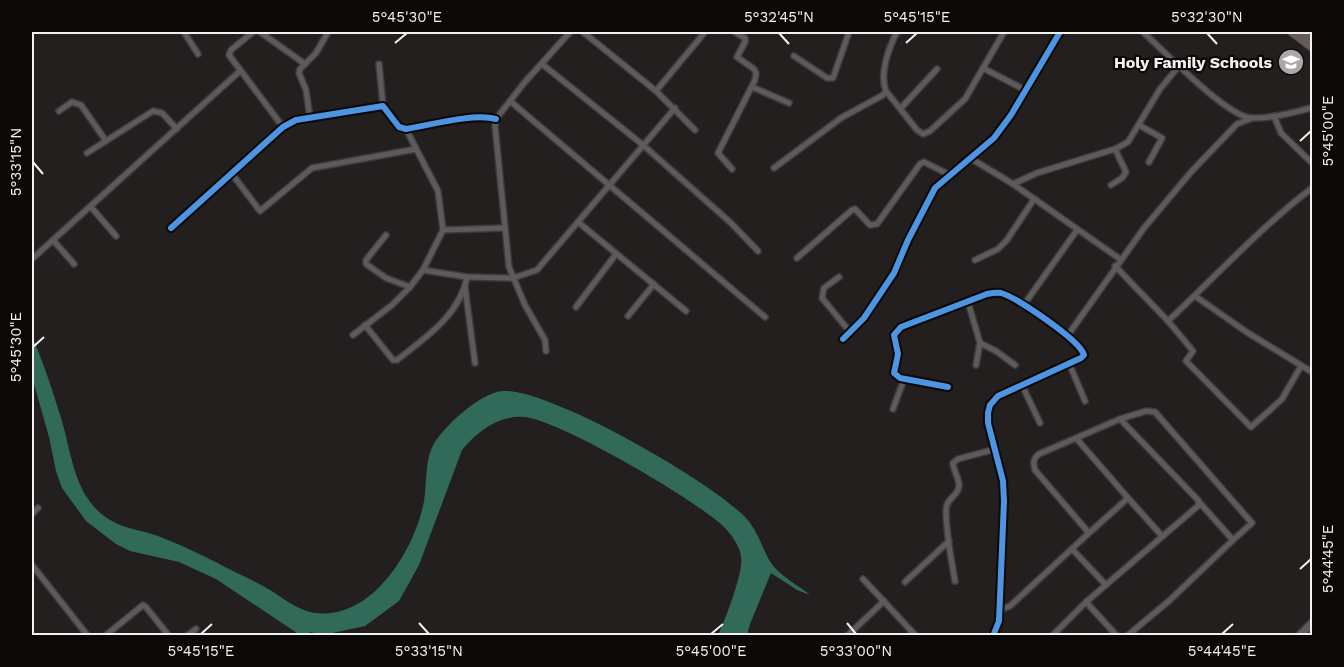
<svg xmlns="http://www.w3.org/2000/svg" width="1344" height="667" viewBox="0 0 1344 667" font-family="'Work Sans',sans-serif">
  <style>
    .water { fill: #316a59 }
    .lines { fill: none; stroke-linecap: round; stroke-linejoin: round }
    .minor-casing { stroke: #3d3b3b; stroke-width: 8 }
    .tertiary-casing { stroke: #3d3b3b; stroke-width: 10 }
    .secondary-casing { stroke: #3d3b3b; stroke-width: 10 }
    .minor { stroke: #5c5a5a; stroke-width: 5 }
    .tertiary { stroke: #5c5a5a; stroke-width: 7 }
    .secondary { stroke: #635c5a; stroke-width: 8 }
    .cycleway-casing { stroke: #0b0908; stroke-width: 10 }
    .cycleway { stroke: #4d94e3; stroke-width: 6 }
    .ticks { fill: none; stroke: #f4f0ef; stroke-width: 2 }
    .labels { text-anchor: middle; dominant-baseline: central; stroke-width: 4.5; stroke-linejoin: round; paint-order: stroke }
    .poi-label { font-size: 16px; font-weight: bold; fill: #f4f0ef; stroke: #0b0908; text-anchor: end }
    .neatline { fill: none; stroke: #f4f0ef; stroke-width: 2 }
    .ticks-label { font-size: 15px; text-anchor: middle; fill: #f4f0ef }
  </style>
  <rect width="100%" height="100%" fill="#221f1e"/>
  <!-- water -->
  <path class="water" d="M32 336C44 364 53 392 62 421 72 456 75 499 110 520 125 529 142 530 158 536 184 546 210 559 235 572 247 578 259 583 270 590 283 598 295 608 310 612 370 625 415 550 424 501 427 484 425 465 431 450 438 430 481 392 503 391 551 389 712 482 746 518 758 531 762 548 771 563 780 576 798 585 810 595L797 590 771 573 750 624 747 635H718C725 621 744 571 741 557 740 547 733 537 726 529 702 503 558 419 524 417 498 415 477 432 462 450L419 565 399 601 365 626 323 635 310 632 308 635H300L216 579 179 562 130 551 116 544 86 521 62 488 56 471 49 437 32 377Z"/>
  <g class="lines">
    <!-- minor casing -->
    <g class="minor-casing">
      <g id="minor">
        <polyline points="184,32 198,54"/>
        <polyline points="253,32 231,50 229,55 283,127"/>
        <polyline points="260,32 305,64"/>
        <polyline points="583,32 656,91 695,130"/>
        <path d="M1143 32C1163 50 1228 118 1252 118 1272 119 1293 112 1312 108"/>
        <polyline points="794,56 827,78 833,78 849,32"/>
        <polyline points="379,64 383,106"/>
        <polyline points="542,64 643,145 731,223 758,251"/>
        <polyline points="983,68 1025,90"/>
        <polyline points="752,87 789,103"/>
        <polyline points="656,91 705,32"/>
        <polyline points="886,91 917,130 923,134 930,131 965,99 1004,32"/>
        <polyline points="510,101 765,317"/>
        <polyline points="901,108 937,69"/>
        <polyline points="59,111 72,102 81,105 106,141"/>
        <polyline points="1274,116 1281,133 1312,163"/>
        <polyline points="310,118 306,90 299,73 300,69 316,53 328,32"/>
        <polyline points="1139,125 1162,138 1149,162"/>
        <polyline points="87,153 153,111 162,113 177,129"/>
        <polyline points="970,158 1013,184 1120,259"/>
        <path d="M774 168 841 118 883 95 886 91C879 74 889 47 897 32"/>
        <polyline points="732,169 718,153 755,80 756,73 754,69 737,57 745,42 745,38 735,32"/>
        <polyline points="232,174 260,211 312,168 416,149"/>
        <polyline points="1013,184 1037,173 1115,149 1128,142 1160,89 1179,66"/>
        <polyline points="1111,185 1122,178 1126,172 1115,149"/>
        <polyline points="91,207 116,236"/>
        <polyline points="578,222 686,311"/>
        <path d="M171 228 283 127 296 120 383 106 399 127 406 129C430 125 473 113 496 119"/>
        <polyline points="443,230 504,228"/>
        <polyline points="386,235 366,260 366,264 386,278 410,287"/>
        <polyline points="53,240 74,264"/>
        <polyline points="797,258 852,210 855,209 870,225 877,224 920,164 924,162 950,175"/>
        <polyline points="32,259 240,71"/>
        <polyline points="975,260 998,249 1007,240 1034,199"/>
        <polyline points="1115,266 1168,321 1193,351 1186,361 1251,427 1282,399 1301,366"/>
        <polyline points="467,277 513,278 537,270 675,108"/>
        <polyline points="839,277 824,288 822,298 850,332"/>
        <polyline points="465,287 475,363"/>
        <polyline points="1195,296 1248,333 1312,372"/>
        <polyline points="968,302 980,343 996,351 1015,365"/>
        <polyline points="1023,306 1077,230"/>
        <polyline points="576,307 616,254"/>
        <polyline points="628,316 654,284"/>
        <path d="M1168 321C1216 276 1260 228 1312 188"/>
        <path d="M365 325 393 360H397C425 338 460 315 467 277L423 270"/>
        <polyline points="353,335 392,305 410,287 423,270 443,230 438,191 406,129"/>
        <polyline points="1068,335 1144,228 1191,172 1237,124 1250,119"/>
        <polyline points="843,339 864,318 894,273 908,240 935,188 994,138 1011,115 1060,32"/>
        <polyline points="546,351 545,340 525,305 509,267 495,126 496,119 524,83 570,32"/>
        <polyline points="1069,363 1085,401"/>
        <polyline points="976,365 980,343"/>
        <polyline points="1022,385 1040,423"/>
        <path d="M948 387 900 378 894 373 898 354 894 335 901 327 987 294C992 293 996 292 1001 293 1017 298 1080 340 1084 355L1081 358 998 396 990 405 988 413V423L1003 481 1004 501 999 621 993 636"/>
        <polyline points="893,409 904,379"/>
        <polyline points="1120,419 1146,411 1155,412 1252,523 1233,540 1199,502"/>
        <polyline points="1076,438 1128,498"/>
        <polyline points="32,514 38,508"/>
        <polyline points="1089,533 1128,498 1162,536"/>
        <polyline points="1072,549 1106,585"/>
        <polyline points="32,565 88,636"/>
        <polyline points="863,579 916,636"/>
        <path d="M955 581C951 558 946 534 946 510 946 500 954 498 958 490 962 482 953 471 953 463L958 459 996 449"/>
        <polyline points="905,582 949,541"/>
        <polyline points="1086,602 1117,636"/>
        <path d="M1000 610 1010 606 1089 533 1035 470C1033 462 1033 459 1039 454L1120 419 1198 500 1199 505 1086 602 1052 636"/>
        <polyline points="105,636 143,605 146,607 169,636"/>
        <polyline points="187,636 196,629"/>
        <polyline points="847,636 884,601"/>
        <polyline points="1127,636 1170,600 1233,540"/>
      </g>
    </g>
    <!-- tertiary casing -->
    <g class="tertiary-casing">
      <polyline id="tertiary" points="1299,636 1312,623"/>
    </g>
    <!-- secondary casing -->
    <g class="secondary-casing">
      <g id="secondary">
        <polyline points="1292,32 1312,47"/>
        <polyline points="1305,32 1312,37"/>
      </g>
    </g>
    <!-- minor -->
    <use href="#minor" class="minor"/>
    <!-- tertiary -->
    <use href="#tertiary" class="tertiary"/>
    <!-- secondary -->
    <use href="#secondary" class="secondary"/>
    <!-- cycleway casing -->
    <g class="cycleway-casing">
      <g id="cycleway">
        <path d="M171 228 283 127 296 120 383 106 399 127 406 129C430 125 473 113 496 119"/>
        <polyline points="843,339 864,318 894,273 908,240 935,188 994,138 1011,115 1060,32"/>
        <path d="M948 387 900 378 894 373 898 354 894 335 901 327 987 294C992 293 996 292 1001 293 1017 298 1080 340 1084 355L1081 358 998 396 990 405 988 413V423L1003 481 1004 501 999 621 993 636"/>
      </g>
    </g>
    <!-- cycleway -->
    <use href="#cycleway" class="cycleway"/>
  </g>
  <!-- ticks -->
  <path class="ticks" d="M779 33 789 44M1207 33 1217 44M395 43 407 33M906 43 917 33M1300 141 1311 131M33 162 43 174M33 347 44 337M1300 569 1311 559M419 623 429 634M847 623 856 634M201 634 212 624M711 634 723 624M1222 634 1233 624"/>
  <!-- icons -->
  <defs>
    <g id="school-disc" transform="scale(1.35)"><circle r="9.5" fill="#aaa7a6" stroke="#0b0908"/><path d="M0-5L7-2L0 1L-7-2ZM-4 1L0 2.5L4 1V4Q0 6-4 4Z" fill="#fff"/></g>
  </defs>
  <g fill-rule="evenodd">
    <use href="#school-disc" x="1291" y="62"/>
  </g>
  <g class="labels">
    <!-- poi labels -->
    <g class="poi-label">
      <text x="1272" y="62">Holy Family Schools</text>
    </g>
  </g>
  <!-- border -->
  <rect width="1344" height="667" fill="none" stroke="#0b0908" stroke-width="66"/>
  <rect x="33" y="33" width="1278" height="601" class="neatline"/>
  <g class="ticks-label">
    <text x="407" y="22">5°45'30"E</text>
    <text x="779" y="22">5°32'45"N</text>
    <text x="917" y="22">5°45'15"E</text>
    <text x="1207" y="22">5°32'30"N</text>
    <text transform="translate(1328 131) rotate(-90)" y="5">5°45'00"E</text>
    <text transform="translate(16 162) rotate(-90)" y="5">5°33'15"N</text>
    <text transform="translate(16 347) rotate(-90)" y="5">5°45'30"E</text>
    <text transform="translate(1328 559) rotate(-90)" y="5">5°44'45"E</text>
    <text x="201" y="656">5°45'15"E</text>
    <text x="429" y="656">5°33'15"N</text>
    <text x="711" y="656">5°45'00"E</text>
    <text x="856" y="656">5°33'00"N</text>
    <text x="1222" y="656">5°44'45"E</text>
  </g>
</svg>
